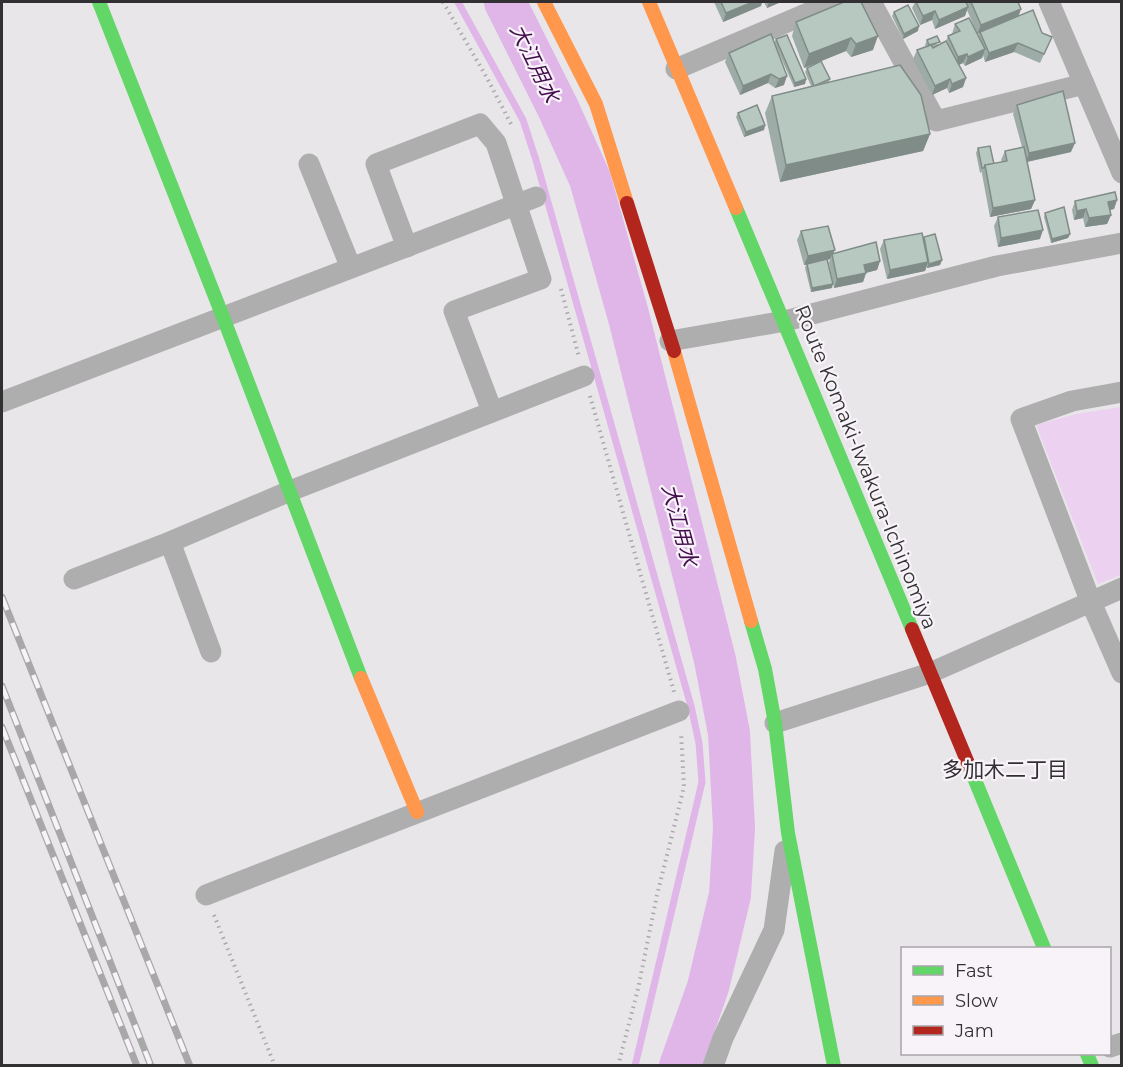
<svg xmlns="http://www.w3.org/2000/svg" width="1123" height="1067" viewBox="0 0 1123 1067" font-family="Montserrat,'Noto Sans JP',sans-serif">
  <style>
    .green { fill: #ecd1f1 }
    .lines { fill: none; stroke-linecap: round; stroke-linejoin: round }
    .stream { stroke: #e0b5e8; stroke-width: 7 }
    .river { stroke: #e0b5e8; stroke-width: 42 }
    .path { stroke: #aaa9aa; stroke-width: 4; stroke-dasharray: 1.5 4.5; stroke-linecap: butt }
    .street { stroke: #aeaeae; stroke-width: 21 }
    .fast { stroke: #63d668; stroke-width: 14 }
    .slow { stroke: #ff974d; stroke-width: 14 }
    .jam { stroke: #b3261e; stroke-width: 14 }
    .rail-casing { stroke: #a9a8a9; stroke-width: 7 }
    .rail { stroke: #f7f3f8; stroke-width: 4.5; stroke-dasharray: 14; stroke-linecap: butt }
    .wall { fill: #9daca6 }
    .shaded-wall { fill: #808c87 }
    .building { fill: #b7c8c1; stroke: #808c87; stroke-width: 1.5 }
    .labels { text-anchor: middle; dominant-baseline: central; stroke-width: 4.5; stroke-linejoin: round; paint-order: stroke }
    .street-label { font-size: 20px; fill: #323032; stroke: #f7f3f8 }
    .water-label { font-size: 21px; font-style: italic; fill: #430c4c; stroke: #f7f3f8 }
    .neighbourhood-label { font-size: 21px; fill: #323032; stroke: #f7f3f8 }
  </style>
  <rect width="100%" height="100%" fill="#e9e6ea"/>
  <!-- green -->
  <polygon class="green" points="1121,407 1121,575 1098,584 1036,425 1076,414"/>
  <g class="lines">
    <!-- stream -->
    <polyline class="stream" points="458,2 523,120 536,160 691,706 699,743 702,782 635,1066"/>
    <!-- river -->
    <polyline class="river" points="505,2 558,108 590,179 629,318 715,660 729,733 734,828 730,895 708,987 680,1066"/>
    <!-- path -->
    <g class="path">
      <polyline points="443,2 487,78 511,124"/>
      <polyline points="561,289 579,357"/>
      <polyline points="590,396 674,692"/>
      <polyline points="214,915 275,1066"/>
      <polyline points="618,1066 638,989 657,895 684,787 681,732"/>
    </g>
    <!-- street -->
    <g class="street">
      <polyline points="871,2 936,121 1084,84"/>
      <polyline points="1049,2 1122,173"/>
      <polyline points="676,69 834,2"/>
      <polyline points="309,164 351,268"/>
      <polyline points="407,247 376,164 480,124 496,143 541,279 454,311 492,411"/>
      <polyline points="670,341 785,321 997,266 1122,243"/>
      <polyline points="1122,392 1072,401 1021,419 1090,600 1122,673"/>
      <polyline points="2,402 536,197"/>
      <polyline points="170,542 211,652"/>
      <polyline points="74,579 170,542 290,491 584,376"/>
      <polyline points="775,723 930,673 1122,588"/>
      <polyline points="206,895 679,711"/>
      <polyline points="1110,1047 1122,1043"/>
      <polyline points="713,1066 723,1038 774,930 785,851"/>
    </g>
    <!-- fast -->
    <g class="fast">
      <polyline points="99,2 223,317 361,678"/>
      <polyline points="736,208 912,629"/>
      <polyline points="751,621 765,669 775,723 788,833 834,1066"/>
      <polyline points="970,768 1044,948"/>
      <polyline points="1087,1054 1092,1066"/>
    </g>
    <!-- slow -->
    <g class="slow">
      <polyline points="544,2 596,104 627,203"/>
      <polyline points="649,2 736,208"/>
      <polyline points="674,351 751,621"/>
      <polyline points="361,678 417,812"/>
    </g>
    <!-- jam -->
    <g class="jam">
      <polyline points="627,203 674,351"/>
      <polyline points="912,629 970,768"/>
    </g>
    <!-- rail casing -->
    <g class="rail-casing">
      <g id="rail">
        <polyline points="2,597 190,1066"/>
        <polyline points="2,686 151,1066"/>
        <polyline points="2,727 137,1066"/>
      </g>
    </g>
    <!-- rail -->
    <use href="#rail" class="rail"/>
  </g>
  <!-- wall -->
  <g class="wall">
    <polygon points="714,2 762,2 761,6 723,22"/>
    <polygon points="764,2 781,2 767,8"/>
    <polygon points="844,2 873,50 851,57 846,51 804,68 792,36 796,22"/>
    <polygon points="915,2 1018,2 1019,16 1042,33 1052,37 1040,63 1014,52 985,62 983,55 982,58 965,66 963,63 959,65 966,78 963,87 949,93 947,88 932,95 913,59 917,50 926,47 925,45 927,40 939,45 946,41 948,36 952,34 955,24 978,36 979,33 977,34 967,10 965,16 935,29 932,20 920,25 912,8"/>
    <polygon points="894,12 918,31 903,39 892,16"/>
    <polygon points="776,39 806,79 805,84 794,87 777,49 784,85 775,88 768,83 740,95 725,62 729,53 774,43"/>
    <polygon points="807,68 830,79 829,82 930,134 923,151 780,182 765,113 772,96 811,86 805,72"/>
    <polygon points="1017,105 1071,152 1027,162 1035,200 1031,209 990,217 982,174 982,172 980,173 976,153 978,148 994,164 1002,162 1001,160 1005,151 1022,147 1013,114"/>
    <polygon points="738,113 765,125 764,130 744,137 736,117"/>
    <polygon points="1117,200 1114,209 1110,210 1111,215 1107,224 1085,227 1083,218 1074,220 1072,210 1075,201"/>
    <polygon points="1045,213 1070,234 1068,238 1051,243 1044,217"/>
    <polygon points="998,217 1040,239 998,247 994,226"/>
    <polygon points="801,231 833,254 880,261 877,270 866,273 863,282 834,288 829,263 830,259 828,260 832,288 811,292 805,268 806,265 804,265 797,240"/>
    <polygon points="923,238 942,260 940,265 927,268 927,266 925,271 887,279 880,249 884,240"/>
  </g>
  <!-- shaded-wall -->
  <g class="shaded-wall">
    <polygon points="753,2 762,2 761,6 723,22 726,13"/>
    <polygon points="769,2 781,2 767,8"/>
    <polygon points="968,7 965,16 935,29 939,20"/>
    <polygon points="1021,9 1018,18 977,34 981,25"/>
    <polygon points="935,11 932,20 920,25 923,16"/>
    <polygon points="919,26 918,31 903,39 904,34"/>
    <polygon points="878,36 873,50 851,57 856,44"/>
    <polygon points="851,38 846,51 804,68 809,54"/>
    <polygon points="1018,43 1014,52 985,62 989,53"/>
    <polygon points="985,49 982,58 965,66 968,57"/>
    <polygon points="967,54 963,63 955,66 958,57"/>
    <polygon points="771,74 768,83 740,95 743,86"/>
    <polygon points="787,76 784,85 775,88 779,79"/>
    <polygon points="966,78 963,87 949,93 952,84"/>
    <polygon points="806,79 805,84 794,87 795,83"/>
    <polygon points="950,79 947,88 932,95 935,86"/>
    <polygon points="765,125 764,130 744,137 746,132"/>
    <polygon points="930,134 923,151 780,182 786,165"/>
    <polygon points="1075,143 1071,152 1026,162 1029,153"/>
    <polygon points="1035,200 1031,209 990,217 993,208"/>
    <polygon points="1117,200 1114,209 1105,211 1108,202"/>
    <polygon points="1086,209 1083,218 1074,220 1077,211"/>
    <polygon points="1111,215 1107,224 1085,227 1089,218"/>
    <polygon points="1043,230 1040,239 998,247 1001,238"/>
    <polygon points="1070,234 1068,238 1051,243 1052,239"/>
    <polygon points="835,250 832,256 832,254 830,259 804,265 808,256"/>
    <polygon points="942,260 940,265 927,268 929,264"/>
    <polygon points="880,261 877,270 861,274 864,265"/>
    <polygon points="928,262 925,271 887,279 890,270"/>
    <polygon points="866,273 863,282 834,288 837,279"/>
    <polygon points="833,284 832,288 811,292 812,288"/>
  </g>
  <!-- building -->
  <g class="building">
    <polygon points="721,2 753,2 726,13"/>
    <polygon points="844,2 861,2 878,36 856,44 851,38 809,54 796,22"/>
    <polygon points="916,2 966,2 968,7 939,20 935,11 923,16"/>
    <polygon points="971,2 1018,2 1021,9 981,25"/>
    <polygon points="908,5 919,26 904,34 894,12"/>
    <polygon points="1033,10 1042,33 1052,37 1044,54 1018,43 989,53 980,32"/>
    <polygon points="969,18 985,49 968,57 967,54 958,57 948,36 960,31 955,24"/>
    <polygon points="771,34 787,76 779,79 771,74 743,86 729,53"/>
    <polygon points="787,35 806,79 795,83 776,39"/>
    <polygon points="937,36 940,42 929,45 927,40"/>
    <polygon points="946,41 966,78 952,84 950,79 935,86 917,50 931,45 933,48"/>
    <polygon points="821,61 830,79 814,86 807,68"/>
    <polygon points="900,65 921,95 930,134 786,165 772,96"/>
    <polygon points="1063,91 1075,143 1029,153 1017,105"/>
    <polygon points="757,105 765,125 746,132 738,113"/>
    <polygon points="990,146 994,164 985,165 984,168 982,168 978,148"/>
    <polygon points="1024,147 1035,200 993,208 985,165 1007,161 1005,151"/>
    <polygon points="1115,192 1117,200 1108,202 1111,215 1089,218 1086,209 1077,211 1075,201"/>
    <polygon points="1064,207 1070,234 1052,239 1045,213"/>
    <polygon points="1038,210 1043,230 1001,238 998,217"/>
    <polygon points="828,226 835,250 808,256 801,231"/>
    <polygon points="922,233 928,262 890,270 884,240"/>
    <polygon points="935,234 942,260 929,264 924,237"/>
    <polygon points="876,242 880,261 864,265 866,273 837,279 832,254"/>
    <polygon points="827,259 833,284 812,288 807,264"/>
  </g>
  <g class="labels">
    <!-- street labels -->
    <g class="street-label">
      <text transform="translate(866 467) rotate(68)">Route Komaki-Iwakura-Ichinomiya</text>
    </g>
    <!-- water labels -->
    <g class="water-label">
      <text transform="translate(535 63) rotate(64)">大江用水</text>
      <text transform="translate(680 525) rotate(75)">大江用水</text>
    </g>
    <!-- neighbourhood labels -->
    <g class="neighbourhood-label">
      <text x="1005" y="769">多加木二丁目</text>
    </g>
  </g>
  <!-- border -->
  <rect width="1123" height="1067" fill="none" stroke="#323032" stroke-width="6"/>
  <!-- legend -->
  <rect x="901" y="947" width="210" height="108" fill="#f7f3f8" stroke="#a8a5a9" stroke-width="1.5"/>
  <rect x="913" y="966" width="30" height="9" fill="#63d668" stroke="#a8a5a9" stroke-width="1.5"/>
  <text x="955" y="977" font-size="18" fill="#323032">Fast</text>
  <rect x="913" y="996" width="30" height="9" fill="#ff974d" stroke="#a8a5a9" stroke-width="1.5"/>
  <text x="955" y="1007" font-size="18" fill="#323032">Slow</text>
  <rect x="913" y="1026" width="30" height="9" fill="#b3261e" stroke="#a8a5a9" stroke-width="1.5"/>
  <text x="955" y="1037" font-size="18" fill="#323032">Jam</text>
</svg>
